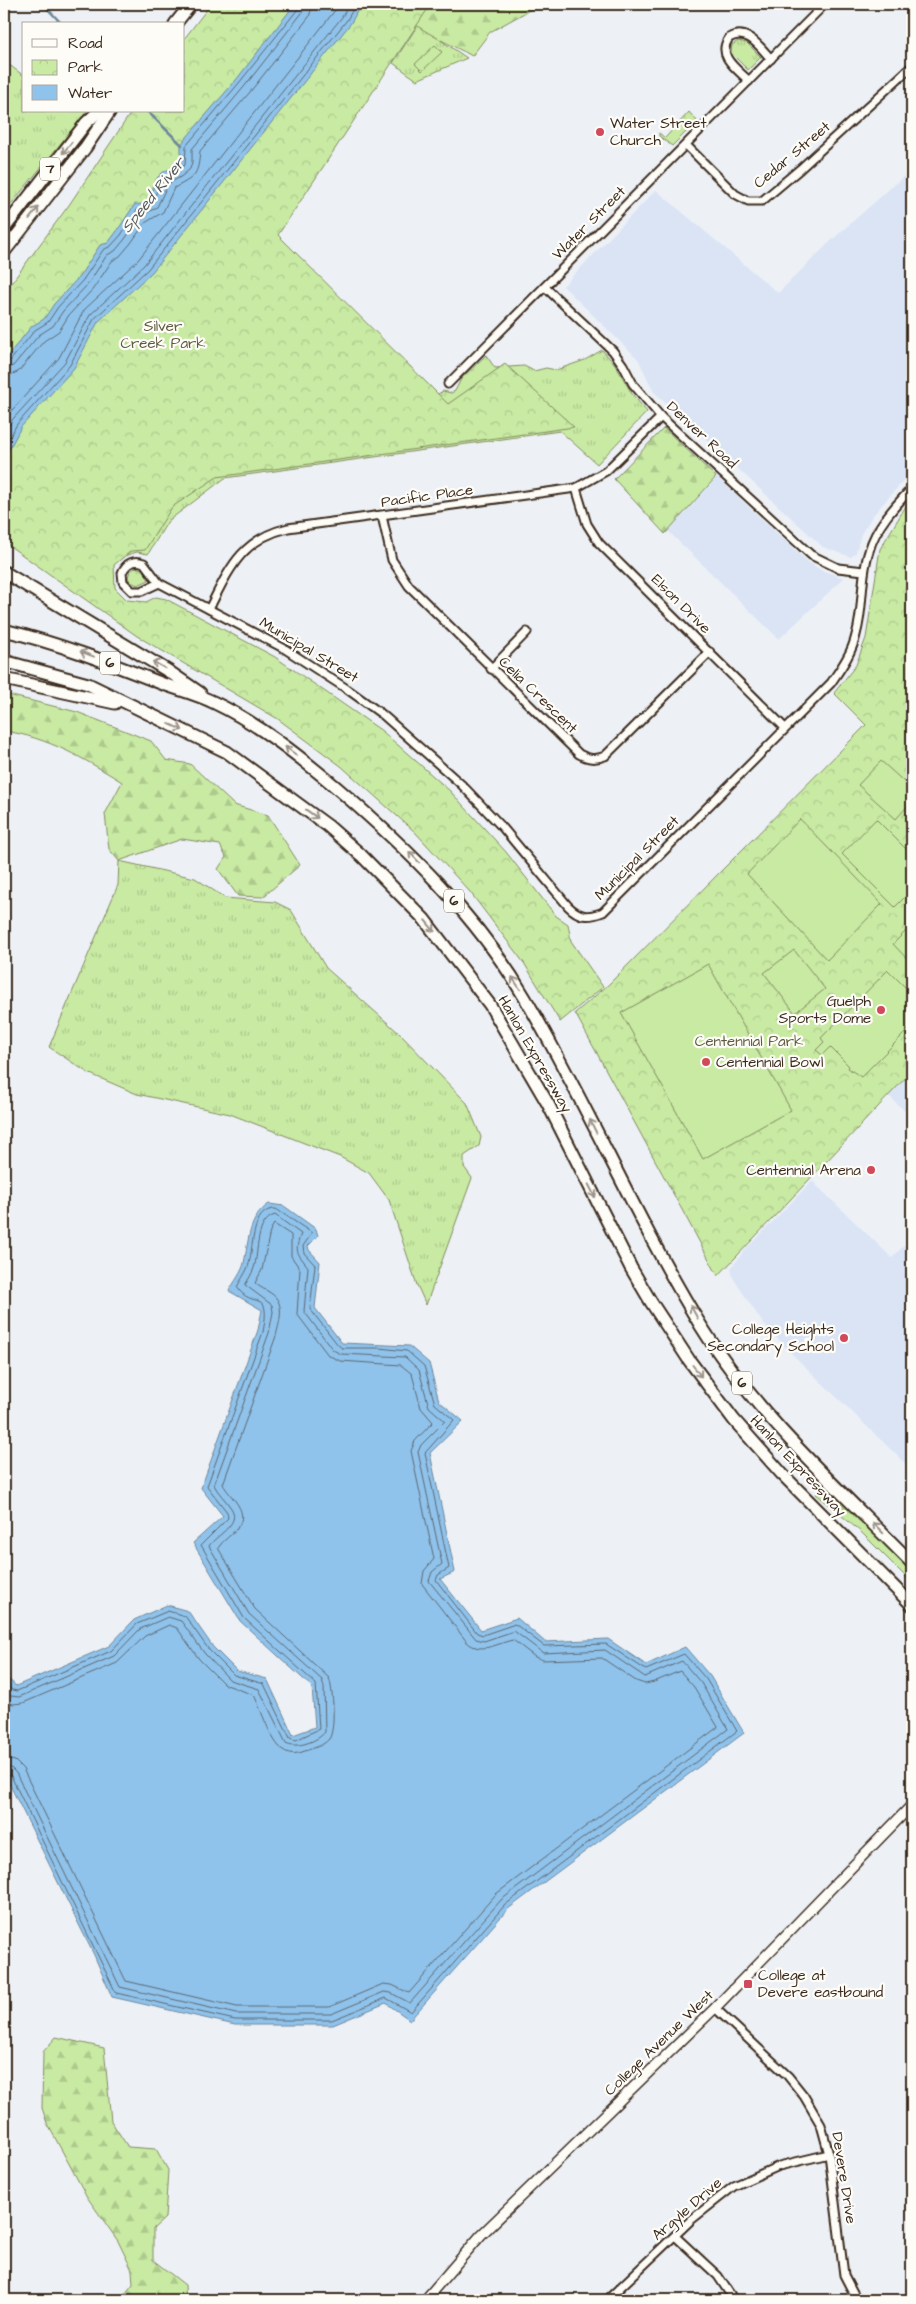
<svg xmlns="http://www.w3.org/2000/svg" width="916" height="2304" viewBox="0 0 916 2304" font-family="'Architects Daughter',sans-serif">
  <style>
    .built { fill: #dae4f5 }
    .grass { fill: url(#grass-tufts); stroke: #828a60 }
    .forest { fill: url(#forest-firs); stroke: #828a60 }
    .park { fill: url(#park-crowns); stroke: #828a60 }
    .garden { fill: #c8eaa3; stroke: #828a60 }
    .water { fill: #8fc3ec; stroke: #6d869a }
    .lines { fill: none; stroke-linecap: round; stroke-linejoin: round }
    .shore { stroke: #5d6770; stroke-width: 1 }
    .stream { stroke: #6d869a; stroke-width: 2.5 }
    .minor-casing { stroke: #3b2a1e; stroke-width: 11 }
    .tertiary-casing { stroke: #3b2a1e; stroke-width: 12 }
    .primary-casing { stroke: #3b2a1e; stroke-width: 15 }
    .trunk-casing { stroke: #3b2a1e; stroke-width: 15 }
    .minor { stroke: #fdfcf7; stroke-width: 7 }
    .tertiary { stroke: #fdfcf7; stroke-width: 9 }
    .primary { stroke: #fdfcf7; stroke-width: 11 }
    .trunk { stroke: #fdfcf7; stroke-width: 11 }
    .oneway { stroke: #9c938a }
    .poi-dot { fill: #d1495b; stroke: #fdfcf7; stroke-width: 2 }
    .labels { text-anchor: middle; dominant-baseline: central; stroke-width: 4.5; stroke-linejoin: round; paint-order: stroke }
    .shield { fill: #fdfcf7; stroke: #75695f; stroke-width: 1 }
    .shield-label { font-size: 14px; font-weight: bold; fill: #3b2a1e }
    .poi-label { font-size: 15px; fill: #3b2a1e; stroke: #fdfcf7; text-anchor: start }
    .street-label { font-size: 15px; fill: #3b2a1e; stroke: #fdfcf7 }
    .park-label { font-size: 15px; fill: #5e5a3f; stroke: #fdfcf7 }
    .water-label { font-size: 16px; font-style: italic; fill: #54585c; stroke: #fdfcf7 }
  </style>
  <defs>
    <pattern id="grass-tufts" width="24" height="20" patternUnits="userSpaceOnUse" patternTransform="scale(1.25)"><rect width="24" height="20" fill="#c8eaa3"/><path d="M3 7l-1-3M5 7V3M7 7l1-3M15 17l-1-3M17 17v-4M19 17l1-3" fill="none" stroke="#adc98c"/></pattern>
    <pattern id="forest-firs" width="22" height="20" patternUnits="userSpaceOnUse" patternTransform="scale(1.25)"><rect width="22" height="20" fill="#c8eaa3"/><path d="M5 1l3.5 6h-7zM16 11l3.5 6h-7z" fill="#adc98c"/></pattern>
    <pattern id="park-crowns" width="20" height="18" patternUnits="userSpaceOnUse" patternTransform="scale(1.25)"><rect width="20" height="18" fill="#c8eaa3"/><path d="M2 6a3 3 0 1 1 6 0M12 15a3 3 0 1 1 6 0" fill="none" stroke="#adc98c"/></pattern>
  </defs>
  <rect width="100%" height="100%" fill="#edf1f6"/>
  <filter id="ink" filterUnits="userSpaceOnUse"><feTurbulence type="fractalNoise" baseFrequency=".02" numOctaves="2"/><feDisplacementMap in="SourceGraphic" scale="10" xChannelSelector="R" yChannelSelector="G"/><feConvolveMatrix kernelMatrix="1 2 1 2 8 2 1 2 1" color-interpolation-filters="sRGB"/></filter>
  <g filter="url(#ink)">
    <!-- built -->
    <g class="built">
      <polygon points="912,169 912,471 873,515 861,534 856,552 851,557 823,547 662,399 654,392 638,359 563,286 656,190 778,293 834,238"/>
      <polygon points="717,477 807,561 821,570 844,578 779,639 668,531"/>
      <polygon points="912,1071 912,1118 888,1095"/>
      <polygon points="812,1181 892,1258 912,1237 912,1470 791,1353 762,1322 733,1278 731,1268 744,1251"/>
    </g>
    <!-- grass -->
    <g class="grass">
      <polygon points="418,25 467,58 417,80 393,63"/>
      <polygon points="738,41 747,43 761,57 748,70 731,53 732,45"/>
      <polygon points="4,61 24,76 24,111 87,111 4,213"/>
      <polygon points="689,112 697,121 672,146 659,136 659,133 665,138"/>
      <polygon points="602,350 615,364 632,394 647,412 597,464 560,431 225,478 168,521 148,554 137,552 124,556 136,500 433,397 443,391 451,393 455,391 461,379 486,355 495,368 524,366 534,371 546,368 556,370 585,360"/>
      <polygon points="136,567 144,570 149,580 138,585 130,582 128,577 130,571"/>
      <polygon points="119,861 195,878 225,898 275,902 291,910 326,968 399,1033 467,1103 481,1137 479,1146 464,1156 464,1167 472,1178 426,1305 417,1285 389,1200 369,1173 340,1157 230,1114 137,1094 88,1073 49,1047 118,885"/>
      <polygon points="826,1485 912,1571 912,1583 861,1532 816,1494"/>
    </g>
    <!-- forest -->
    <g class="forest">
      <path d="M396 4H535V7L490 32 472 56C453 45 404 25 396 4Z"/>
      <polygon points="664,428 716,477 665,534 614,479"/>
      <path d="M4 694 77 712 151 741 166 760 190 764 234 805 268 815 300 865 263 897 238 896 218 869 226 857 220 845 182 839 119 861 109 849 105 814 122 782C85 759 47 737 4 731Z"/>
      <polygon points="56,2037 104,2048 111,2121 128,2147 156,2149 168,2170 165,2218 153,2229 153,2260 185,2285 186,2300 120,2300 133,2284 132,2270 118,2241 87,2197 47,2123 42,2108 43,2052"/>
    </g>
    <!-- park -->
    <g class="park">
      <polygon points="211,4 434,4 429,7 278,235 448,404 505,364 574,427 217,477 172,507 145,550 131,551 114,565 115,588 127,600 146,602 156,597 166,599 275,657 382,731 450,791 506,852 556,916 568,924 571,941 603,987 560,1022 524,963 470,892 415,832 341,766 278,719 137,636 4,542 4,293 69,205 132,111 184,111 184,39"/>
      <polygon points="912,496 912,1071 718,1276 575,1013 608,985 866,725 834,693 856,665 866,638 880,549"/>
    </g>
    <!-- garden -->
    <g class="garden">
      <polygon points="435,45 442,52 422,71 415,64"/>
      <polygon points="881,761 912,789 912,801 896,819 858,785"/>
      <polygon points="800,819 882,904 827,960 747,874"/>
      <polygon points="876,819 912,855 912,890 895,907 842,854"/>
      <polygon points="912,925 912,964 893,944"/>
      <polygon points="794,950 825,989 795,1013 764,973"/>
      <polygon points="708,964 791,1110 703,1159 621,1013"/>
      <polygon points="888,970 912,994 912,1026 861,1077 848,1068 849,1066 830,1047 822,1055 816,1050 824,1042 821,1038"/>
    </g>
    <!-- water -->
    <g class="water">
      <path d="M295 4H361L351 23 152 272 98 322 74 368 21 427 4 459V360L32 326 44 319 54 304 79 277 100 245 108 243 117 231 135 204C152 207 151 187 158 177 164 169 174 169 181 162V144L236 80Z"/>
      <path d="M269 1204 284 1206 316 1229 318 1236 308 1246 309 1250 320 1262 315 1308 342 1343 409 1346 429 1363 439 1401 463 1421 430 1453 455 1572 440 1579 481 1630 517 1618 545 1642 608 1639 646 1665 685 1647 710 1676 744 1733 508 1909 410 2020 386 2003 333 2025H235L112 1997 94 1955 4 1773V1675L16 1686 109 1646 134 1620 167 1605 188 1611 213 1647 237 1671 267 1679 293 1735 315 1727 312 1687 240 1621 193 1543 223 1516 201 1488 258 1330 262 1310 229 1291C234 1282 242 1272 244 1263 249 1240 248 1218 269 1204Z"/>
    </g>
    <g class="lines">
      <!-- shore -->
      <g class="shore">
        <polyline points="4,363 10,361 35,330 48,322 58,307 83,280 103,250 111,246 121,235 137,210 151,204 162,180 185,165 186,146 239,83 298,9 299,4"/>
        <polyline points="4,369 13,366 39,335 53,326 63,311 88,284 107,255 115,251 125,239 140,217 157,207 168,184 182,176 190,169 192,162 192,149 244,87 302,13 305,4"/>
        <path d="M4 377 18 372 44 341 59 331 69 315 93 289 112 261 120 256 131 243 145 223 163 212 174 188C195 177 198 176 200 151L250 92 309 17 313 4"/>
        <polyline points="4,419 59,358 84,310 138,260 340,4"/>
        <polyline points="4,435 12,420 65,362 90,315 144,265 342,17 349,4"/>
        <polyline points="4,448 17,424 70,365 94,319 148,269 347,20 356,4"/>
        <path d="M4 1682 12 1690 17 1691 111 1651 137 1624 168 1611 185 1616 209 1650 234 1675 264 1684 290 1738 296 1740 319 1729 316 1684 244 1618 201 1545 228 1518 227 1512 207 1486 263 1332C272 1286 252 1311 237 1287 240 1281 245 1274 248 1267 254 1250 250 1208 276 1209L312 1233 303 1246 304 1253 315 1265 310 1309 338 1345 342 1348H379L407 1351 424 1366 435 1404 454 1420 425 1453 449 1568 438 1575 436 1580 477 1633 483 1635 515 1624 544 1646 606 1644 646 1670 684 1654 706 1679 737 1731 505 1905 411 2012 386 1998 332 2020H235L116 1993 11 1776 4 1772"/>
        <path d="M4 1690 11 1696 19 1697 114 1656 140 1629 168 1617 181 1621 205 1654 230 1680 259 1689 286 1743C297 1749 318 1741 325 1732L324 1687 322 1680 249 1614 209 1546C216 1535 242 1524 231 1508 226 1500 218 1493 214 1485L269 1333 273 1312 272 1305 245 1285C248 1280 252 1274 254 1268 259 1252 255 1221 275 1215L301 1234C294 1252 297 1252 308 1267L304 1311 333 1350 341 1354 405 1357 419 1370 429 1407 445 1421 421 1445 418 1452 442 1564 432 1572 429 1581 476 1639 484 1641 514 1631 543 1653 605 1650 645 1677 682 1661 701 1683 728 1729 501 1900 410 2003 391 1993 384 1992 331 2014H236L120 1987 16 1773 11 1768 4 1766"/>
        <path d="M4 1701 13 1704 23 1703 117 1663 145 1636 169 1625 177 1628 199 1659 224 1684 254 1695C261 1709 271 1742 283 1750 290 1755 297 1754 305 1751 313 1748 323 1746 329 1739 336 1729 333 1689 329 1678L255 1609 218 1548C223 1540 232 1535 237 1528 251 1511 230 1498 223 1484L276 1336C279 1323 286 1304 272 1294 267 1290 260 1288 255 1283L262 1270 270 1231 274 1224 291 1235V1256L300 1269 297 1314 328 1355 340 1361 401 1365 412 1374 421 1408 433 1422 415 1441 411 1451 434 1559 424 1571 422 1584 467 1642C481 1655 497 1643 513 1640L535 1657 543 1660 602 1658 636 1681 645 1684 654 1682 680 1671 694 1687 718 1727 496 1894 409 1993 392 1985 383 1984 329 2007H237L126 1981 23 1769 15 1761 4 1759"/>
      </g>
      <!-- stream -->
      <g class="stream">
        <polyline points="43,4 62,24"/>
        <polyline points="147,111 182,145"/>
      </g>
      <!-- minor casing -->
      <g class="minor-casing">
        <g id="minor">
          <path d="M749 81C737 69 716 56 729 38 747 27 760 47 771 59"/>
          <polyline points="687,146 735,194 748,201 762,201 800,169 912,66"/>
          <polyline points="545,287 613,351 623,365 633,384 661,417 811,555 838,568 864,571"/>
          <polyline points="448,384 825,4"/>
          <polyline points="576,488 587,524 599,543 785,728"/>
          <path d="M382 516 392 560 409 586 579 754C588 759 595 760 605 756L710 652"/>
          <path d="M159 583 142 591H132L123 582 122 573C126 563 134 559 144 563L159 583 285 649 347 689 383 715 462 785 503 828 568 906C579 917 588 918 603 912L831 683C841 668 852 653 856 635 864 608 860 578 869 551 876 526 895 506 912 488"/>
          <path d="M209 609C229 570 241 539 288 528L576 488 606 471 661 417"/>
          <polyline points="491,669 527,632"/>
          <polyline points="715,2008 788,2076 804,2096 821,2125 829,2154 844,2275 857,2300"/>
          <polyline points="676,2237 718,2276 734,2300"/>
          <polyline points="607,2300 691,2220 734,2186 779,2166 829,2154"/>
        </g>
      </g>
      <!-- tertiary casing -->
      <g class="tertiary-casing">
        <polyline id="tertiary" points="425,2300 481,2235 715,2008 912,1805"/>
      </g>
      <!-- primary casing -->
      <g class="primary-casing">
        <g id="primary">
          <polyline points="175,24 191,4"/>
          <polyline points="4,229 86,123 99,111"/>
          <polyline points="4,252 85,148 110,111"/>
        </g>
      </g>
      <!-- trunk casing -->
      <g class="trunk-casing">
        <g id="trunk">
          <polyline points="4,572 168,671 200,693"/>
          <path d="M4 630C57 643 107 662 158 682 176 689 197 694 215 703 259 724 299 756 337 788 408 849 477 916 525 998 588 1105 636 1220 701 1326 757 1416 838 1488 912 1563"/>
          <polyline points="4,661 88,684 227,752 328,826 361,855 424,919 490,1005 548,1104 631,1268 651,1302 689,1360 734,1420 782,1474 912,1605"/>
          <polyline points="4,679 115,703"/>
        </g>
      </g>
      <!-- minor -->
      <use href="#minor" class="minor"/>
      <!-- tertiary -->
      <use href="#tertiary" class="tertiary"/>
      <!-- primary -->
      <use href="#primary" class="primary"/>
      <!-- trunk -->
      <use href="#trunk" class="trunk"/>
    </g>
    <!-- one-way arrows -->
    <defs><path id="oneway-shaft" d="M-6 0H5M1.5-3L5.5 0L1.5 3" fill="none" stroke-width="1.6" stroke-linecap="round" stroke-linejoin="round" transform="scale(1.25)"/></defs>
    <g class="oneway">
      <use href="#oneway-shaft" transform="translate(67 148) rotate(129)"/>
      <use href="#oneway-shaft" transform="translate(34 213) rotate(-52)"/>
      <use href="#oneway-shaft" transform="translate(87 654) rotate(-159)"/>
      <use href="#oneway-shaft" transform="translate(159 665) rotate(-150)"/>
      <use href="#oneway-shaft" transform="translate(176 727) rotate(25)"/>
      <use href="#oneway-shaft" transform="translate(291 751) rotate(-143)"/>
      <use href="#oneway-shaft" transform="translate(312 814) rotate(36)"/>
      <use href="#oneway-shaft" transform="translate(414 857) rotate(-134)"/>
      <use href="#oneway-shaft" transform="translate(430 926) rotate(50)"/>
      <use href="#oneway-shaft" transform="translate(516 983) rotate(-124)"/>
      <use href="#oneway-shaft" transform="translate(593 1126) rotate(-116)"/>
      <use href="#oneway-shaft" transform="translate(592 1191) rotate(63)"/>
      <use href="#oneway-shaft" transform="translate(694 1312) rotate(-119)"/>
      <use href="#oneway-shaft" transform="translate(697 1371) rotate(53)"/>
      <use href="#oneway-shaft" transform="translate(878 1528) rotate(-135)"/>
    </g>
  </g>
  <!-- markers -->
  <g class="poi-dot">
    <circle cx="600" cy="132" r="5"/>
    <circle cx="881" cy="1010" r="5"/>
    <circle cx="706" cy="1062" r="5"/>
    <circle cx="871" cy="1170" r="5"/>
    <circle cx="844" cy="1338" r="5"/>
    <rect x="743" y="1979" width="10" height="10" rx="2.5"/>
  </g>
  <g class="labels">
    <!-- shield labels -->
    <g class="shield">
      <rect x="40" y="157.5" width="20" height="23" rx="4"/>
      <rect x="100" y="651.5" width="20" height="23" rx="4"/>
      <rect x="444" y="889.5" width="20" height="23" rx="4"/>
      <rect x="732" y="1371.5" width="20" height="23" rx="4"/>
    </g>
    <g class="shield-label">
      <text x="50" y="169">7</text>
      <text x="110" y="663">6</text>
      <text x="454" y="901">6</text>
      <text x="742" y="1383">6</text>
    </g>
    <!-- poi labels -->
    <g class="poi-label">
      <text x="610" y="123">Water Street<tspan x="610" dy="17">Church</tspan></text>
      <text x="871" y="1001" text-anchor="end">Guelph<tspan x="871" dy="17">Sports Dome</tspan></text>
      <text x="716" y="1062">Centennial Bowl</text>
      <text x="861" y="1170" text-anchor="end">Centennial Arena</text>
      <text x="834" y="1329" text-anchor="end">College Heights<tspan x="834" dy="17">Secondary School</tspan></text>
      <text x="758" y="1975">College at<tspan x="758" dy="17">Devere eastbound</tspan></text>
    </g>
    <!-- street labels -->
    <g class="street-label">
      <text transform="translate(792 155) rotate(-40)">Cedar Street</text>
      <text transform="translate(589 223) rotate(-45)">Water Street</text>
      <text transform="translate(702 435) rotate(43)">Denver Road</text>
      <text transform="translate(427 496) rotate(-8)">Pacific Place</text>
      <text transform="translate(681 604) rotate(45)">Elson Drive</text>
      <text transform="translate(309 650) rotate(31)">Municipal Street</text>
      <text transform="translate(538 695) rotate(44)">Celia Crescent</text>
      <text transform="translate(637 858) rotate(-45)">Municipal Street</text>
      <text transform="translate(535 1054) rotate(60)">Hanlon Expressway</text>
      <text transform="translate(798 1466) rotate(47)">Hanlon Expressway</text>
      <text transform="translate(659 2043) rotate(-44)">College Avenue West</text>
      <text transform="translate(844 2178) rotate(81)">Devere Drive</text>
      <text transform="translate(687 2209) rotate(-41)">Argyle Drive</text>
    </g>
    <!-- park labels -->
    <g class="park-label">
      <text x="163" y="326">Silver<tspan x="163" dy="17">Creek Park</tspan></text>
      <text x="749" y="1041">Centennial Park</text>
    </g>
    <!-- water labels -->
    <g class="water-label">
      <text transform="translate(153 195) rotate(-51)">Speed River</text>
    </g>
  </g>
  <!-- margin -->
  <rect width="916" height="2304" fill="none" stroke="#fdfcf7" stroke-width="20"/>
  <rect x="10" y="10" width="896" height="2284" fill="none" stroke="#3b2a1e" stroke-width="2" filter="url(#ink)"/>
  <!-- legend -->
  <rect x="22" y="22" width="162" height="90" fill="#fdfcf7" stroke="#afa8a0"/>
  <rect x="32" y="39" width="25" height="8" fill="#fdfcf7" stroke="#afa8a0"/>
  <text x="68" y="48" font-size="15" fill="#3b2a1e">Road</text>
  <rect x="32" y="60" width="25" height="15" fill="url(#park-crowns)" stroke="#afa8a0"/>
  <text x="68" y="72" font-size="15" fill="#3b2a1e">Park</text>
  <rect x="32" y="85" width="25" height="15" fill="#8fc3ec" stroke="#afa8a0"/>
  <text x="68" y="98" font-size="15" fill="#3b2a1e">Water</text>
</svg>
